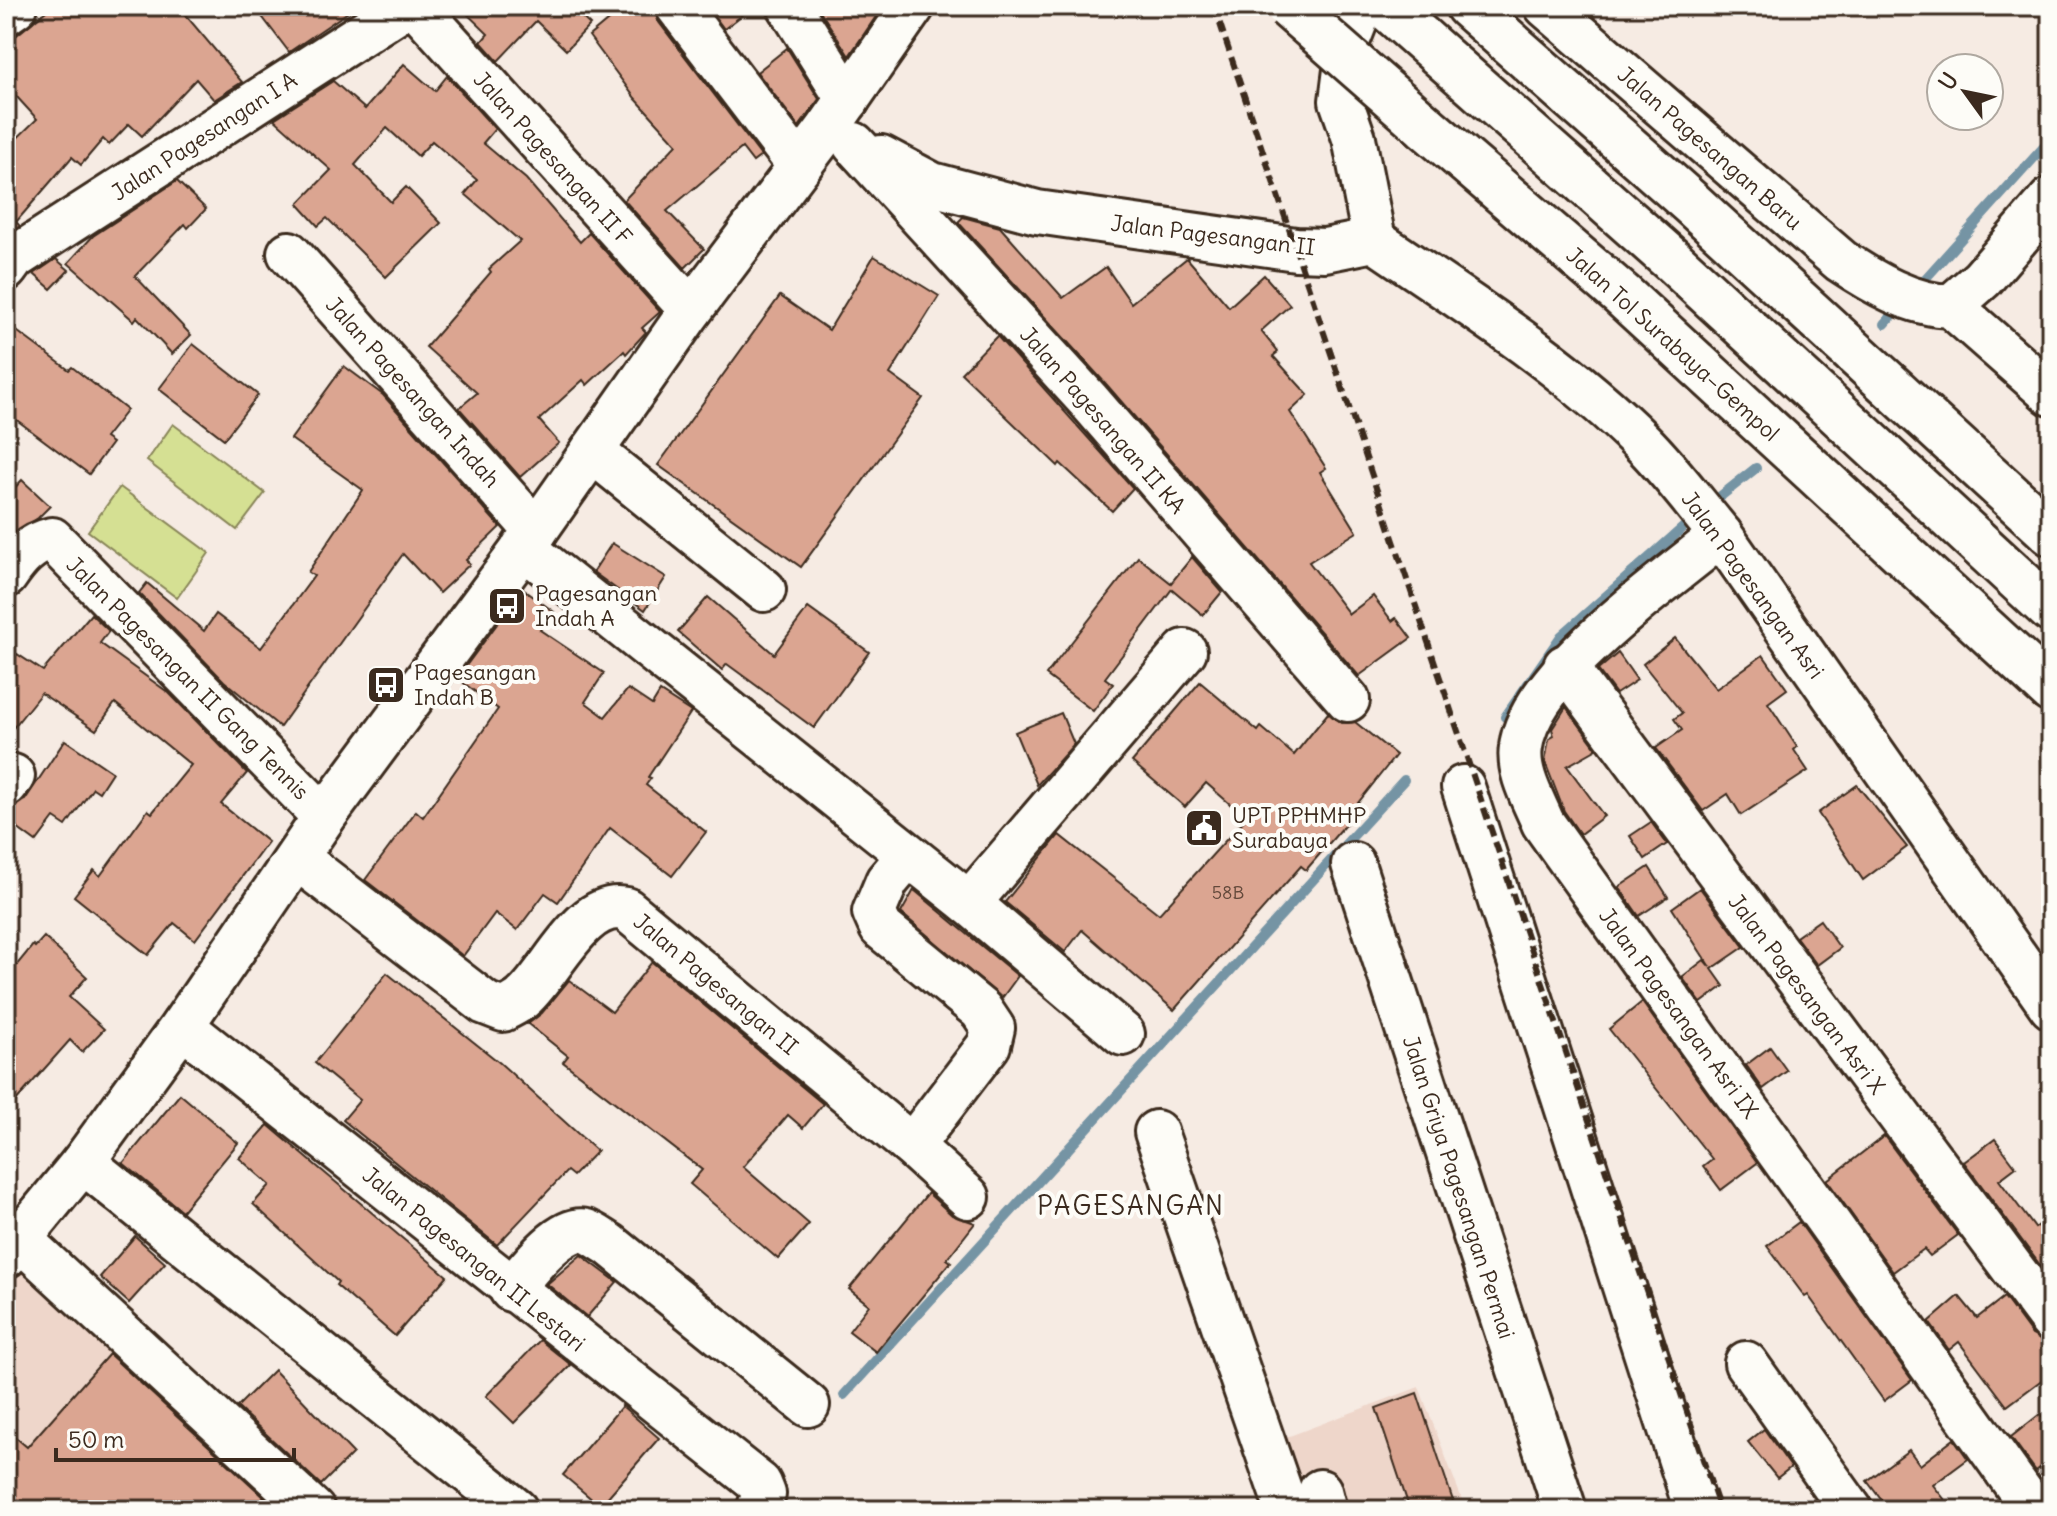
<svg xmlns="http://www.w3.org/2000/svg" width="2057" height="1516" viewBox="0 0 2057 1516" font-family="Delius,sans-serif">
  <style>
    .built { fill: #eed6ca }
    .green { fill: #d5e093; stroke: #888558; stroke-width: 2 }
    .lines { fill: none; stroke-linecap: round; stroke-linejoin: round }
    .stream { stroke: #7594a4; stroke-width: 10 }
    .building { fill: #dba591; stroke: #3b2a1e; stroke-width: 2 }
    .minor-casing { stroke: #3b2a1e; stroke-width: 48 }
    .highway-casing { stroke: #3b2a1e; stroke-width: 50 }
    .minor { stroke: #fdfcf7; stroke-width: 42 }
    .highway { stroke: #fdfcf7; stroke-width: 44 }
    .rail { stroke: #3b2a1e; stroke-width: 6; stroke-dasharray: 12 6; stroke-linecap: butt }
    .highway-bridge-casing { stroke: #3b2a1e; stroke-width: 50; stroke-linecap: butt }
    .highway-bridge { stroke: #fdfcf7; stroke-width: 44 }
    .labels { text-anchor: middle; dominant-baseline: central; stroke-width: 8; stroke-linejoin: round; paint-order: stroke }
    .number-label { font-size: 18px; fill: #63493b }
    .street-label { font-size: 22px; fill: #3b2a1e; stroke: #fdfcf7 }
    .poi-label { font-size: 22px; fill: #3b2a1e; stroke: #fdfcf7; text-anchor: start }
    .quarter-label { font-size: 26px; letter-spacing: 2px; fill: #3b2a1e; stroke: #fdfcf7 }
  </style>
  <rect width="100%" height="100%" fill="#f6ebe3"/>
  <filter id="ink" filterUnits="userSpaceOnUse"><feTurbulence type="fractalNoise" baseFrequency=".0125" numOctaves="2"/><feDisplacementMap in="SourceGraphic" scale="16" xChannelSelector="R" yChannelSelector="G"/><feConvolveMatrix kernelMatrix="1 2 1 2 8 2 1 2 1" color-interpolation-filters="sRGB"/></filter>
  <g filter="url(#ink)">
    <!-- built -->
    <g class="built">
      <polygon points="35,1244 322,1510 6,1510 6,1279"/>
      <polygon points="1419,1387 1466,1510 1296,1510 1271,1443"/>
    </g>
    <!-- green -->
    <g class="green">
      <polygon points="173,424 265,493 237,530 147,461"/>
      <polygon points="120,487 209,553 177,598 88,531"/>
    </g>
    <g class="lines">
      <!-- stream -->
      <g class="stream">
        <polyline points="1916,289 2051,139"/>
        <polyline points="1885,324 1902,304"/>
        <polyline points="1707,507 1756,468"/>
        <polyline points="1505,717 1561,636 1695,517"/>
        <polyline points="844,1395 1404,780"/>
      </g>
    </g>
    <!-- building -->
    <g class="building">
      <polygon points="52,6 178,6 242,82 214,100 196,79 142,136 129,124 109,145 103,139 81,165 72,157 16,222 20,226 6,235 6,149 37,119 6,85 6,44"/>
      <polygon points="254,6 357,6 289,52"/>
      <polygon points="459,6 570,6 590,25 566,50 536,21 498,61 481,42 488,34"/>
      <polygon points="625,6 654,6 658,21 761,156 753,162 742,148 667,211 704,249 685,268 624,200 677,144 635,98 589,36"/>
      <polygon points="707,6 754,6 724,29"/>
      <polygon points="817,6 871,6 877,15 849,56"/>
      <polygon points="787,48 819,99 799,127 757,72"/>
      <polygon points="404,64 435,91 447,76 495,129 483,143 526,179 580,242 589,233 660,312 642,328 646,332 626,354 624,351 587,385 583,380 539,420 559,443 520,477 459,408 477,393 426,347 491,272 489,269 520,241 465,194 477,180 432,141 418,156 387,128 355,165 391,202 406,187 441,223 386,277 327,218 318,226 298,204 331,170 274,119 333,81 365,109"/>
      <polygon points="177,181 206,209 188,228 185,224 135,276 191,335 172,354 137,317 134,321 68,263 93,236"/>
      <polygon points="963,217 1000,227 1063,298 1106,267 1131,303 1187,258 1229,307 1264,275 1290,305 1261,331 1278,352 1273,356 1308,395 1290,412 1326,468 1320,472 1357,532 1309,562 1349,614 1373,596 1392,621 1396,618 1411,638 1359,676 1107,385 958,222"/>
      <polygon points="874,256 939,296 890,374 923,398 801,567 658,465 780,296 829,330"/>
      <polygon points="56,259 69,270 51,289 34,274"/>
      <polygon points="6,323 69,370 72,367 127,410 105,438 112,443 89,474 6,412"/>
      <polygon points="997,336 1133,488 1112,511 1060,463 1058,466 961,373"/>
      <polygon points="193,344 258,395 224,439 159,389"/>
      <polygon points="344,366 383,395 500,527 466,560 470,564 439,593 403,554 280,727 224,681 139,593 147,583 204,631 216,614 261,648 314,576 308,572 363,490 291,439"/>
      <polygon points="22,480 50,506 38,518 6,538 6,497"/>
      <polygon points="612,543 666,577 645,610 593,572"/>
      <polygon points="1138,557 1171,583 1192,557 1222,592 1203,615 1172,589 1105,678 1113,684 1093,711 1046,675"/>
      <polygon points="523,589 554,612 540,630 604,673 585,702 605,717 628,689 652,705 660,692 691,712 648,777 651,778 646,785 706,832 672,876 610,828 558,902 545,893 517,930 495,913 463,956 365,880 416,811 423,817 498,709 457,678"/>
      <polygon points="708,597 774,654 808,608 869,652 814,728 727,664 722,670 678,632"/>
      <polygon points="91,614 109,631 100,643 169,693 247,773 221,804 268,842 195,940 174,923 148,955 74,896 94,870 100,876 148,810 152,813 191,765 115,703 96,730 41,693 6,737 6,671 17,654 43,671"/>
      <polygon points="1675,638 1716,689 1763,655 1787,689 1768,703 1797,747 1794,750 1808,771 1741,815 1728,794 1703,811 1656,748 1682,730 1674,719 1682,713 1643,664"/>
      <polygon points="1618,653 1637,680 1616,694 1598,670"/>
      <polygon points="1200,682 1258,731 1261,727 1294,755 1328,713 1341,723 1355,722 1396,755 1354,808 1357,811 1306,870 1301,866 1174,1010 1082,930 1065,952 1005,902 1059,835 1159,914 1246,818 1206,783 1185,807 1132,762"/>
      <polygon points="1566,707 1597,749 1567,766 1604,816 1580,834 1564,811 1545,762 1549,739 1554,736 1552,729"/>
      <polygon points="1061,713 1074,744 1037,785 1015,732"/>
      <polygon points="65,740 112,772 99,792 93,788 66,826 54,818 36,842 6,820 6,808 25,800"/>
      <polygon points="1857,785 1907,847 1863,880 1818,813"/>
      <polygon points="1651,822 1667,844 1645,859 1630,836"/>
      <polygon points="1649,867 1668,897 1639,916 1619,887"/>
      <polygon points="1700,888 1744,947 1712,969 1724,986 1701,1003 1682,977 1704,960 1710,967 1672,908"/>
      <polygon points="914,890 1018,976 1002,998 901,913"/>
      <polygon points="1820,920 1840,948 1817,965 1796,937"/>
      <polygon points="44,937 87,977 69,997 104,1029 82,1052 70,1040 6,1112 6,978 33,945 35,947"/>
      <polygon points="652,962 823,1104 803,1128 788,1115 743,1167 809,1224 778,1259 690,1184 702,1170 563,1062 568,1056 528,1024 542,1013 569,980 612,1012"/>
      <polygon points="387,973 500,1063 597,1151 573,1176 567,1171 497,1245 343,1120 360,1100 315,1063"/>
      <polygon points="1642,1002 1757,1163 1721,1190 1703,1166 1712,1159 1609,1029"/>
      <polygon points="1770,1047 1787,1071 1763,1089 1746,1065"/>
      <polygon points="180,1094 238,1143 182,1211 123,1163"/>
      <polygon points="268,1125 447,1276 395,1336 336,1285 338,1282 253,1204 270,1185 239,1158"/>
      <polygon points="1884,1136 1958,1235 1930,1256 1924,1249 1893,1272 1827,1180"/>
      <polygon points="1995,1139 2016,1167 1999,1180 2035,1228 2051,1216 2051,1280 1964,1162"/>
      <polygon points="928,1193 952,1215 975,1223 947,1259 951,1262 876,1352 849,1331 869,1305 849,1289"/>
      <polygon points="1799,1222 1912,1380 1884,1401 1808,1295 1805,1297 1767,1246"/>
      <polygon points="135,1236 165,1263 129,1303 100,1277"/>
      <polygon points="581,1255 617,1282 587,1317 547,1284"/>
      <polygon points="1959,1296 1977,1318 2004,1297 2032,1335 2051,1344 2051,1373 2007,1406 1959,1342 1949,1350 1929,1322"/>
      <polygon points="540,1340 571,1365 514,1423 486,1396"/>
      <polygon points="109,1354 278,1510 6,1510 6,1429 27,1447"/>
      <polygon points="274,1370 353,1453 321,1485 237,1407"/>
      <polygon points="1417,1393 1456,1510 1410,1510 1376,1408"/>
      <polygon points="622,1406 659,1438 600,1506 563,1475"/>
      <polygon points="2040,1414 2051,1428 2051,1459 2036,1471 2011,1437"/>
      <polygon points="1764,1429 1791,1467 1777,1478 1748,1442"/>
      <polygon points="1954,1439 1968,1459 1933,1485 1953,1510 1889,1510 1867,1481 1909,1450 1920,1465"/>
    </g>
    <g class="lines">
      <!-- minor casing -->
      <g class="minor-casing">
        <g id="minor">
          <polyline points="416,6 691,310"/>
          <polyline points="677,6 799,166"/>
          <polyline points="789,6 848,100"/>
          <polyline points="1362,6 1349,39 1341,101 1354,138 1374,240"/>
          <path d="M1546 6 1841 261C1874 283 1911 305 1951 306L2051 394"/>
          <polyline points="6,13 16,6"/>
          <polyline points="854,144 1089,401 1348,700"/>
          <polyline points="881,157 932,184 1037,212 1296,249 1325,250 1374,240"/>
          <path d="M1374 240C1466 303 1563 363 1642 442 1671 471 1695 504 1721 535L2051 1007"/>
          <polyline points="289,253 536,531"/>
          <polyline points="6,269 14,258 405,6"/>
          <polyline points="1951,306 1982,279 2051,199"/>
          <polyline points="592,451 764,590"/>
          <path d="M1721 535C1667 581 1529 675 1521 747 1517 772 1533 799 1543 823L2034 1510"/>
          <polyline points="523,547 969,903 1123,1034"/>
          <path d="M6 576C18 558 30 544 52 539L324 817"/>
          <polyline points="1565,666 2051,1320"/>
          <polyline points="6,785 13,776"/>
          <polyline points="1463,787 1696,1510"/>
          <polyline points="908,856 887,881 874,912 881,928 981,1010 993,1028 989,1045 912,1146"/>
          <path d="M297 858 485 1003 503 1010C510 1006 518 1003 524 997 553 971 582 899 626 909L912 1146 968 1197"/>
          <polyline points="1353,864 1565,1510"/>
          <polyline points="969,903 1185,651"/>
          <polyline points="182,1026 760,1484 764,1494 758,1510"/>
          <polyline points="1156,1132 1287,1510"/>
          <polyline points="83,1162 516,1510"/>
          <polyline points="20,1239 313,1510"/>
          <polyline points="6,1256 83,1162 182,1026 324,817 536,531 691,310 826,131 913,6"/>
          <path d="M511 1290C525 1273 561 1224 586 1231 593 1233 602 1240 609 1244L808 1405"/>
          <polyline points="1746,1363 1851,1510"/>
          <polyline points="1320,1491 1325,1510"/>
        </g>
      </g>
      <!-- highway casing -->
      <g class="highway-casing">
        <g id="highway">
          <polyline points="1385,6 1674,262 2051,610"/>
          <polyline points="1468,6 1691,203 2051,533"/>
          <polyline points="1425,126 1622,295 2051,690"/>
        </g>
      </g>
      <!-- minor -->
      <use href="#minor" class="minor"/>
      <!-- highway -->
      <use href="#highway" class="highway"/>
      <!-- rail -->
      <polyline class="rail" points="1214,6 1720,1510"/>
      <!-- highway-bridge casing -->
      <g class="highway-bridge-casing">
        <polyline id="highway-bridge" points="1288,6 1425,126"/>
      </g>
      <!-- highway-bridge -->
      <use href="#highway-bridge" class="highway-bridge"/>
    </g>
  </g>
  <!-- icons -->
  <defs>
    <g id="bus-square" transform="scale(2)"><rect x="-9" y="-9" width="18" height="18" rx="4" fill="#3b2a1e" stroke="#fdfcf7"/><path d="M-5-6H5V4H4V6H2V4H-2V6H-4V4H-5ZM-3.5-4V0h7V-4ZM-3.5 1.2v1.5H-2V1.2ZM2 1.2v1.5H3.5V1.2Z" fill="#fff"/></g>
    <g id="civic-square" transform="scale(2)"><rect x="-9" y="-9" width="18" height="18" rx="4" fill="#3b2a1e" stroke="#fdfcf7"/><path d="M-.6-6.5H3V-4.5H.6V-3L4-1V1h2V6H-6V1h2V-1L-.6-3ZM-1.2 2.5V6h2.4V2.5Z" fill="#fff"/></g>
  </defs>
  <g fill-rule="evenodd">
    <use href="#bus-square" x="507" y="606"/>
    <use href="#bus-square" x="386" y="685"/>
    <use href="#civic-square" x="1204" y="828"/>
  </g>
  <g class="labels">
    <!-- number labels -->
    <g class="number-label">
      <text x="1228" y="892">58B</text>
    </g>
    <!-- street labels -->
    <g class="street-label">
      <text transform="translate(204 136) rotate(-33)">Jalan Pagesangan I A</text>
      <text transform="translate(1710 148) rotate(41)">Jalan Pagesangan Baru</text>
      <text transform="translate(553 158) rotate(48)">Jalan Pagesangan II F</text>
      <text transform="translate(1213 235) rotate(7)">Jalan Pagesangan II</text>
      <text transform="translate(1673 344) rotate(42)">Jalan Tol Surabaya–Gempol</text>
      <text transform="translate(413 392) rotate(48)">Jalan Pagesangan Indah</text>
      <text transform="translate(1103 420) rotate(49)">Jalan Pagesangan II KA</text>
      <text transform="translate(1753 585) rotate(54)">Jalan Pagesangan Asri</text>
      <text transform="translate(188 678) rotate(45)">Jalan Pagesangan II Gang Tennis</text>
      <text transform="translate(716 984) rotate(40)">Jalan Pagesangan II</text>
      <text transform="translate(1807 994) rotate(53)">Jalan Pagesangan Asri X</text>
      <text transform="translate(1679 1013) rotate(54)">Jalan Pagesangan Asri IX</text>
      <text transform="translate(1459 1187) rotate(72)">Jalan Griya Pagesangan Permai</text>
      <text transform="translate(474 1259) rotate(39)">Jalan Pagesangan II Lestari</text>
    </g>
    <!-- poi labels -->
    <g class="poi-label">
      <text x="535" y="593">Pagesangan<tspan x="535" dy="25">Indah A</tspan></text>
      <text x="414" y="672">Pagesangan<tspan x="414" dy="25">Indah B</tspan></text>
      <text x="1232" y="815">UPT PPHMHP<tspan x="1232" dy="25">Surabaya</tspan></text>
    </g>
    <!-- quarter labels -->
    <g class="quarter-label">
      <text x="1131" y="1205">PAGESANGAN</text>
    </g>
  </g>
  <!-- margin -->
  <rect width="2057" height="1516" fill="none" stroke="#fdfcf7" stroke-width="32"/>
  <rect x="16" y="16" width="2025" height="1484" fill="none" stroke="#3b2a1e" stroke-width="3" filter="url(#ink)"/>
  <!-- north arrow -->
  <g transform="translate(1965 92) rotate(303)"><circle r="38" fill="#fdfcf7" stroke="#afa8a0" stroke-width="2"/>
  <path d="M0-6L14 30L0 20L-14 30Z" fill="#3b2a1e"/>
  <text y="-12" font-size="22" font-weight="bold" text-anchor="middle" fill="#3b2a1e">U</text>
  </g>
  <!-- scale -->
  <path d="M56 1448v12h238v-12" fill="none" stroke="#3b2a1e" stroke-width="4"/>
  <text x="68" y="1448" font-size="24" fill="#3b2a1e" stroke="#fdfcf7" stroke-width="6" paint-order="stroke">50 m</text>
</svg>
